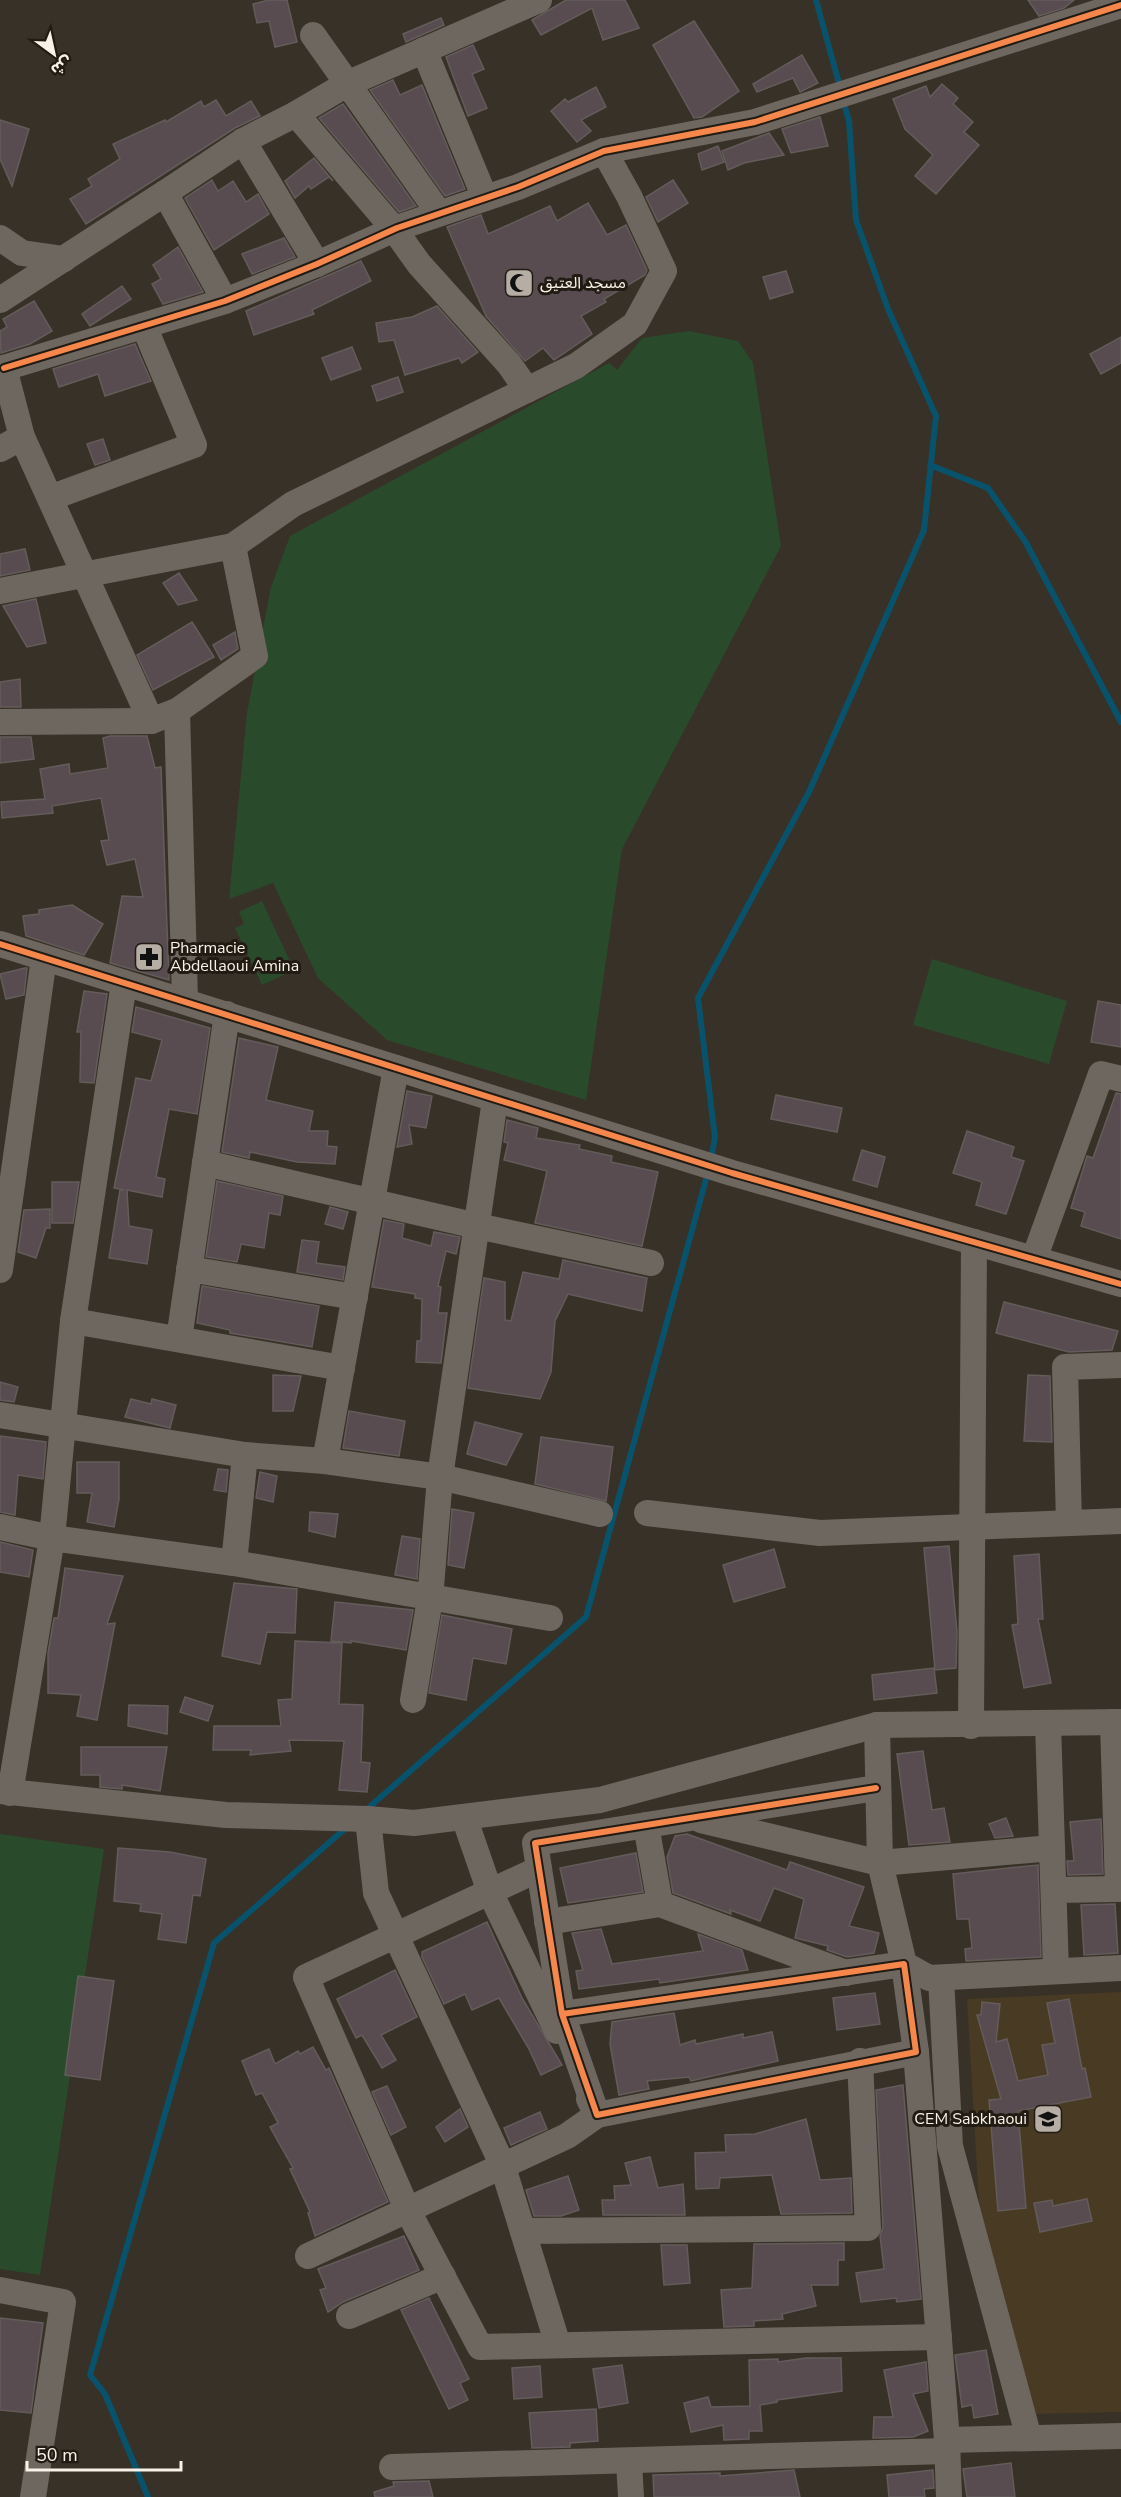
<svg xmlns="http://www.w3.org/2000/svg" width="1121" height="2497" viewBox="0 0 1121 2497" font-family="'Nunito Sans','Noto Sans Arabic',sans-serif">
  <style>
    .built { fill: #493a23 }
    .green { fill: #2a4b2b }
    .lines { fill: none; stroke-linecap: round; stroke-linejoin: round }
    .stream { stroke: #09526c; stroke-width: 6 }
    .building { fill: #584c50; stroke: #635c5b; stroke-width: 1.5 }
    .minor { stroke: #6e6760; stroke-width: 26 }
    .cycleway-casing { stroke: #211b13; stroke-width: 10 }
    .cycleway { stroke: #f5874c; stroke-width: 6 }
    .labels { text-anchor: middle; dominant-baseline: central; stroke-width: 6; stroke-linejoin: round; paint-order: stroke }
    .poi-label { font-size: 16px; fill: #faf2e7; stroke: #211b13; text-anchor: start }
  </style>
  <rect width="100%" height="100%" fill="#383127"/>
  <!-- built -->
  <polygon class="built" points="1121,1992 1121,2412 1036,2414 981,2238 967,1999"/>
  <!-- green -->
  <g class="green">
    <polygon points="689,331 738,341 753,363 781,546 622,849 586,1100 387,1040 318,978 273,883 229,899 247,713 271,587 290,536 609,363 617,370 642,338"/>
    <polygon points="262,901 294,970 262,985 235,928 244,924 239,912"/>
    <polygon points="932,959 1067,1001 1049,1064 913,1025"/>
    <polygon points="0,1834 104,1849 40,2275 0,2269"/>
  </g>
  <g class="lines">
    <!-- stream -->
    <g class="stream">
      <polyline points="816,0 840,87"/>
      <polyline points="930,465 988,488 1025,541 1121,722"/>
      <polyline points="711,1159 715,1138 698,998 809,792 924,530 936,416 888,309 856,220 849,121 843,100"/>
      <polyline points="366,1810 586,1617 708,1172"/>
      <polyline points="148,2497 105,2394 90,2375 214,1943 347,1827"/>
    </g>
  </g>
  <!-- building -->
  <g class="building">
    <polygon points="269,0 287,0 297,42 275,47 269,21 257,23 253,4"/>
    <polygon points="566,0 625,0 639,28 603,40 592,8 541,35 532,20"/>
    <polygon points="1028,0 1074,0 1064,8 1039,16"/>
    <polygon points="441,18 444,25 406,42 403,34"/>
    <polygon points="694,21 739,91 702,117 694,118 653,45"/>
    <polygon points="473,45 484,69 472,74 487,108 468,116 446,57"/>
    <polygon points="802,55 818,83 800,92 793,78 757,92 753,84"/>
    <polygon points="393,80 400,95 422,85 465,189 445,196 370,90"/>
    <polygon points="942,84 958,98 953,104 973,122 964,132 979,145 936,194 915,176 933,155 905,129 893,99 926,86 930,97"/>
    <polygon points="596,87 606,107 581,120 591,131 577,142 551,111 565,99 568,102"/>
    <polygon points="216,100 226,116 251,101 260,116 235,128 86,224 70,199 92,186 88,179 120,159 113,144 165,120 166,122 201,101 204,107"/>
    <polygon points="343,104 416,206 399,212 319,118"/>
    <polygon points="820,117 828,146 791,153 782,129"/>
    <polygon points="0,120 29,129 12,186 0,159"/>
    <polygon points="769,133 784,155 744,163 728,170 722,151"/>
    <polygon points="718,146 724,162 702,170 698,154"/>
    <polygon points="314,158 333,181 329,177 311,189 309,186 295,198 285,181"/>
    <polygon points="212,180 218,191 233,181 246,202 258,194 269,214 214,250 185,198"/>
    <polygon points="673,180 688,203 658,222 646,197"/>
    <polygon points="588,203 607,235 626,225 647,270 645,275 604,299 606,302 581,316 592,334 554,360 543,348 525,361 486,316 447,227 481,215 488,234 550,206 557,221"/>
    <polygon points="284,238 295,257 252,274 242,254"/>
    <polygon points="178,247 203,292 163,304 152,284 161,279 153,265"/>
    <polygon points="361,261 371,281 312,310 314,314 254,335 246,311"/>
    <polygon points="786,271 793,292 770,299 763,277"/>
    <polygon points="122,286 131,299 90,326 82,314"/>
    <polygon points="34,301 52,331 30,344 1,353 0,331 7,327 3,319"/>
    <polygon points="437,306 478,352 462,363 459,358 405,375 394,340 379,342 376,323 412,317"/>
    <polygon points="1121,337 1121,363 1101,374 1090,354"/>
    <polygon points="135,344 151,381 105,396 98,374 59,387 53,369"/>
    <polygon points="352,347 361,369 331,380 322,358"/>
    <polygon points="398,377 403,392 377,401 372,386"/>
    <polygon points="103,439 110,460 95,465 87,444"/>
    <polygon points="25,549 30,570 0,576 0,554"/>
    <polygon points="179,573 197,600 178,605 163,583"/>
    <polygon points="36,599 46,643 27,647 3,606"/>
    <polygon points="192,622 214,657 153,690 137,655"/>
    <polygon points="235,632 238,649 221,660 213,645"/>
    <polygon points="20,679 21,707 0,707 0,682"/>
    <polygon points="110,736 147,736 155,768 161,767 169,980 110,963 122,896 143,897 135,859 107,865 101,841 109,840 101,798 52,806 53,813 2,818 1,802 45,799 40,769 69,764 70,774 108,768 103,738"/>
    <polygon points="0,737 31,737 34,759 0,763"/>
    <polygon points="72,905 103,924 84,955 26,936 23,916 39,914 39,910"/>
    <polygon points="25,968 27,968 24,995 6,999 0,974"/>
    <polygon points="84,991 107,994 94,1083 80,1082 81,1032 77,1032"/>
    <polygon points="1098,1001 1121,1005 1121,1047 1091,1042"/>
    <polygon points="136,1007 210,1028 197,1114 169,1109 156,1177 165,1179 162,1197 127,1190 129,1226 152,1230 147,1264 109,1258 120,1190 124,1190 114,1188 136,1078 151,1081 162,1040 132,1032"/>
    <polygon points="239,1038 278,1047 266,1100 313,1111 309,1131 328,1131 327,1146 337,1147 335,1164 297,1162 250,1152 249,1158 222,1152"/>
    <polygon points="407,1091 432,1096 426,1128 409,1125 412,1144 397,1147"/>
    <polygon points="1116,1093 1121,1094 1121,1239 1081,1226 1085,1212 1071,1208 1087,1156 1093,1158"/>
    <polygon points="776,1095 842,1108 837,1132 771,1119"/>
    <polygon points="507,1120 538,1128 536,1138 580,1145 579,1149 612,1156 611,1162 658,1172 642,1246 535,1223 547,1171 504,1160 508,1143 504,1142"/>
    <polygon points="967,1131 1014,1147 1011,1157 1024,1161 1006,1214 976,1205 982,1182 953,1173"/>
    <polygon points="862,1150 885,1157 877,1187 853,1180"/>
    <polygon points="217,1181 283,1196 280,1215 269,1213 264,1248 241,1244 237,1262 206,1257"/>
    <polygon points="52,1182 79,1182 73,1223 52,1223"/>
    <polygon points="330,1207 348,1212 343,1229 325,1224"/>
    <polygon points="50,1209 50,1228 46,1228 36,1258 18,1252 24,1210"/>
    <polygon points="384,1220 404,1224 402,1238 431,1246 434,1232 460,1237 456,1254 446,1251 438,1286 441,1287 438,1313 447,1313 441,1363 416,1362 417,1341 421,1341 422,1299 415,1298 415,1294 372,1287"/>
    <polygon points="302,1240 319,1242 316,1263 345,1267 343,1280 297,1272"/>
    <polygon points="563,1260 647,1278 642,1311 568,1294 555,1321 551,1372 540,1399 468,1388 484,1278 505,1282 505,1320 511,1321 523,1272 559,1279"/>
    <polygon points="202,1286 319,1306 312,1347 230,1333 230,1330 197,1323"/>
    <polygon points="1004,1302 1118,1331 1112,1350 1069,1352 996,1333"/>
    <polygon points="273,1375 301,1376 293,1411 273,1411"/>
    <polygon points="1028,1375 1050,1376 1052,1442 1024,1441"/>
    <polygon points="0,1382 18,1387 14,1402 0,1400"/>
    <polygon points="131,1399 151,1404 152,1399 176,1405 170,1428 125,1417"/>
    <polygon points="349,1411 405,1421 399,1456 343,1448"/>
    <polygon points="475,1422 522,1434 506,1465 467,1454"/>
    <polygon points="0,1436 46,1442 43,1479 18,1475 15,1515 0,1512"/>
    <polygon points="541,1437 613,1447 606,1501 535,1484"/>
    <polygon points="77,1462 119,1462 119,1499 114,1527 87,1522 92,1493 77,1493"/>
    <polygon points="218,1469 228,1470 226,1492 214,1490"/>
    <polygon points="260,1472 277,1476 273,1502 256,1498"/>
    <polygon points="452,1509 474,1513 464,1568 448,1565"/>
    <polygon points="310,1512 338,1514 335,1537 309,1531"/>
    <polygon points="402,1536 420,1539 417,1579 395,1575"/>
    <polygon points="0,1542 33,1550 29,1577 0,1572"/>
    <polygon points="949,1546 957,1632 956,1668 935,1670 924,1548"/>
    <polygon points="774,1549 785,1587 734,1602 723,1565"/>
    <polygon points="1039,1554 1043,1619 1038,1619 1051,1683 1024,1688 1012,1625 1018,1624 1014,1556"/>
    <polygon points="65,1568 123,1576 107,1624 115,1623 97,1720 77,1716 81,1695 48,1693 48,1653 54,1618 58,1618"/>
    <polygon points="234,1583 297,1589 295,1633 267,1632 260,1664 222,1656"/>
    <polygon points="335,1602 413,1610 406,1650 351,1641 351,1643 331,1641"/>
    <polygon points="442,1615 512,1629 506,1664 473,1658 466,1700 429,1693"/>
    <polygon points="295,1641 342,1643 339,1704 363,1705 361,1762 370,1763 367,1792 339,1790 344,1741 289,1740 291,1751 250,1755 251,1750 213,1750 214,1726 281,1726 278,1700 292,1699"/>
    <polygon points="934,1668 937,1693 874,1700 872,1675"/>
    <polygon points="185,1697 213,1706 208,1721 180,1712"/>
    <polygon points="129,1705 168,1706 167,1734 128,1726"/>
    <polygon points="81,1747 167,1747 160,1791 122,1785 122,1789 100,1787 100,1775 81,1775"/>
    <polygon points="923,1751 932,1810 944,1808 950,1842 909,1845 897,1754"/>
    <polygon points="1006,1818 1013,1836 995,1838 989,1824"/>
    <polygon points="1101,1819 1103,1874 1068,1875 1067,1861 1074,1861 1070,1822"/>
    <polygon points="687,1834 787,1870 790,1862 864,1887 849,1926 879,1933 874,1953 847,1957 827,1950 828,1946 795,1938 804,1899 774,1888 760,1921 730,1910 731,1914 673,1893 667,1857 675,1836"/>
    <polygon points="118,1848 170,1852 206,1859 200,1896 193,1895 186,1943 158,1939 162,1914 140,1911 141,1904 114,1901"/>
    <polygon points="636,1853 643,1892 568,1903 560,1868"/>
    <polygon points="1038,1865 1041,1957 966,1961 965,1949 972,1948 969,1919 957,1919 953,1874"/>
    <polygon points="1115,1904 1118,1953 1084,1955 1081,1905"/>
    <polygon points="487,1922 522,1998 562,2065 541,2075 529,2049 499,1998 472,2010 465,1994 444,2004 422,1957 422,1952"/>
    <polygon points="601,1929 612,1964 703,1951 698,1934 742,1950 748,1970 660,1983 659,1979 579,1989 576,1971 583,1970 572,1933"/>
    <polygon points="395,1970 417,2017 381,2035 396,2060 382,2068 362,2035 356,2038 337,1999"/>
    <polygon points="78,1976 114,1981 100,2080 65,2075"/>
    <polygon points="875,1993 880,2024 837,2030 833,1998"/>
    <polygon points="1069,1999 1082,2069 1085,2068 1091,2097 1018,2111 1026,2208 998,2211 989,2100 1001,2099 977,2015 981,2015 982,2002 1000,2004 996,2042 1007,2039 1018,2081 1048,2075 1042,2045 1055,2043 1047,2003"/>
    <polygon points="674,2013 680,2045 695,2040 696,2044 743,2034 743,2038 772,2032 778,2061 691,2081 689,2077 647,2081 649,2089 619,2095 610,2044 612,2022"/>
    <polygon points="313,2047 326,2070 329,2068 388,2202 315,2236 308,2213 310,2212 290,2169 293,2168 270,2127 278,2123 262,2093 256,2095 242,2061 269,2049 275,2064 298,2051 300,2054"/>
    <polygon points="903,2085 921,2299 897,2302 896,2298 861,2302 856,2273 884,2269 880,2236 883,2227 876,2090"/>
    <polygon points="387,2086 406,2127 391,2135 372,2092"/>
    <polygon points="460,2109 468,2127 445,2142 436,2127"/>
    <polygon points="540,2112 547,2129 511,2145 504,2128"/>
    <polygon points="806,2119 820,2180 851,2178 852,2213 781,2214 772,2175 720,2178 719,2188 696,2189 695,2153 726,2152 725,2135 755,2134"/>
    <polygon points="650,2157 658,2188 683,2184 685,2215 603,2215 602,2200 615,2200 614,2186 631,2185 625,2163"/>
    <polygon points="568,2176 579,2210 561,2216 534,2216 526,2190"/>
    <polygon points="1087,2199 1092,2221 1040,2232 1034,2203 1052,2200 1053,2206"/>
    <polygon points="404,2236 419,2270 343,2302 328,2312 320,2290 326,2288 318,2269"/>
    <polygon points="844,2243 844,2260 838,2260 838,2285 811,2285 816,2306 782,2314 783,2319 754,2321 754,2326 724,2327 721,2290 752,2288 754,2244"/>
    <polygon points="661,2245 687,2245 690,2283 664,2285"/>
    <polygon points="429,2298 469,2379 460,2383 468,2400 449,2409 401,2310"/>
    <polygon points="0,2318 43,2323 31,2413 0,2410"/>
    <polygon points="986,2350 998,2414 974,2418 972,2405 962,2407 955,2355"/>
    <polygon points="806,2358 841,2358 842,2391 777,2400 777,2402 760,2405 762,2431 749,2431 749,2439 724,2440 723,2425 691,2432 684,2403 708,2397 711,2407 750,2406 749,2360 778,2359 778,2362"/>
    <polygon points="926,2362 928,2391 913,2394 928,2431 913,2437 873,2438 874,2417 893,2417 884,2370"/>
    <polygon points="622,2365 628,2403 599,2408 593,2369"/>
    <polygon points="540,2366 542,2397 514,2399 512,2368"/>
    <polygon points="596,2409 598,2441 570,2443 570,2447 532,2448 529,2413"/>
    <polygon points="1011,2463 1015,2497 967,2497 963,2469"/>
    <polygon points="794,2470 800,2497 654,2497 653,2475 720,2473 720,2476"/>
    <polygon points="933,2470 934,2488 924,2489 925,2497 889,2497 887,2475"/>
    <polygon points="429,2481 433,2497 375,2497 374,2492 394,2486 393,2482"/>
  </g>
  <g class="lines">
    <!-- minor -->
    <g class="minor">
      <polyline points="313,35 439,213"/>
      <polyline points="424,50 485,198"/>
      <polyline points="296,114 394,229 419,264 509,364 527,390"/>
      <polyline points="243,141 317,264"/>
      <polyline points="165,193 243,141 296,114 347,84 539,0"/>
      <polyline points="0,238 22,253 64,259"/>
      <polyline points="0,300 165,193 225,301"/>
      <polyline points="4,368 225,301 317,264 397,228 518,187 604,151 755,122 1121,5"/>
      <polyline points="0,370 4,368 22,437 151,721 177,711"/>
      <polyline points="0,449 22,437"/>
      <polyline points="50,498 194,445 144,326"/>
      <polyline points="0,591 233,546"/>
      <polyline points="0,722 151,721"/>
      <polyline points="0,944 732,1173 1121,1284"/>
      <polyline points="185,1001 177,711 255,656 233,546 293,504 576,366 635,324 664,271 629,196 604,151"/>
      <polyline points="205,1163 477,1226 651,1263"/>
      <polyline points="1034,1259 1101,1074 1121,1079"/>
      <polyline points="189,1269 355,1297"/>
      <polyline points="0,1270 44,958"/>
      <polyline points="73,1321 342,1368"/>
      <polyline points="179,1339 227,1014"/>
      <polyline points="0,1415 245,1455 325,1461 440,1477 495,1100"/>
      <polyline points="325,1461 396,1068"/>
      <polyline points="647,1513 820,1533 1121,1521"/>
      <polyline points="1069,1523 1065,1367 1121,1365"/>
      <polyline points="0,1527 52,1538 234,1563 245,1455"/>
      <polyline points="234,1563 550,1618"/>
      <polyline points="413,1700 430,1599 440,1477 600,1514"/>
      <polyline points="1048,1724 1056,1971"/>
      <polyline points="877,1725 880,1863 904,1964 929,1978 1121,1968"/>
      <polyline points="971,1726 974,1242"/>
      <polyline points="0,1791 226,1815 368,1819 414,1823 600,1800 877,1725 1121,1722"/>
      <polyline points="10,1793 52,1538 73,1321 124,983"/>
      <polyline points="464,1817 490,1892 557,2031"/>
      <polyline points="368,1819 376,1893 502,2164 558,2345"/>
      <polyline points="701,1820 880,1863 1052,1848"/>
      <polyline points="646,1825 660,1904"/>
      <polyline points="539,1869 306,1977 407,2209 480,2347 939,2337"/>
      <polyline points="1054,1890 1118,1889 1113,1722"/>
      <polyline points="547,1922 660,1904 846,1973"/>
      <polyline points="941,1978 950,2146 1029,2438"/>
      <polyline points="562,2014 904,1964 916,2052 597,2115 562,2014 535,1843 876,1788"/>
      <polyline points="916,2052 947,2440 949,2497"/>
      <polyline points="523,2231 868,2228 860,2061"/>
      <polyline points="308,2256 567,2136 597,2115 589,2099"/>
      <polyline points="0,2290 63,2302 33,2497"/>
      <polyline points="349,2316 443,2276"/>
      <polyline points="947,2440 1121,2436"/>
      <polyline points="629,2461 631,2497"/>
      <polyline points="392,2467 947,2451"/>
    </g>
    <!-- cycleway casing -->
    <g class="cycleway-casing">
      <g id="cycleway">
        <polyline points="4,368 225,301 317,264 397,228 518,187 604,151 755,122 1121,5"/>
        <polyline points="0,944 732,1173 1121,1284"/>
        <polyline points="562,2014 904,1964 916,2052 597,2115 562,2014 535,1843 876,1788"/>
      </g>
    </g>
    <!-- cycleway -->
    <use href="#cycleway" class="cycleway"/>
  </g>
  <!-- icons -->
  <defs>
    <g id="mosque-square" transform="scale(1.5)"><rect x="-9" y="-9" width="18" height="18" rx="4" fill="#b6aea4" stroke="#211b13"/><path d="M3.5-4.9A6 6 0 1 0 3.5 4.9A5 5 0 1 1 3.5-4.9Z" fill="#111"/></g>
    <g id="pharmacy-square" transform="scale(1.5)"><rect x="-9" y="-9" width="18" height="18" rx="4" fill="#b6aea4" stroke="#211b13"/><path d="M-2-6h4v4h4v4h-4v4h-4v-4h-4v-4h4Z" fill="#111"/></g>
    <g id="school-square" transform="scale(1.5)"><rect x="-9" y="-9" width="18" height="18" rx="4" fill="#b6aea4" stroke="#211b13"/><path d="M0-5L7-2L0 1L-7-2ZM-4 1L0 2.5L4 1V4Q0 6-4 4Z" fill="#111"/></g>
  </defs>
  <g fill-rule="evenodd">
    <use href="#mosque-square" x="519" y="283"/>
    <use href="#pharmacy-square" x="149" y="957"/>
    <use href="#school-square" x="1048" y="2119"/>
  </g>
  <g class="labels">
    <!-- poi labels -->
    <g class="poi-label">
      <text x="540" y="283">مسجد العتيق</text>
      <text x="170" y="948">Pharmacie<tspan x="170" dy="18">Abdellaoui Amina</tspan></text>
      <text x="1027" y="2119" text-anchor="end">CEM Sabkhaoui</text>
    </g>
  </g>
  <!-- north arrow -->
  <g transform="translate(54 54) rotate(147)" stroke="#211b13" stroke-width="4.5" paint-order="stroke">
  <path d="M0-4.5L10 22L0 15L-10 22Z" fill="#faf2e7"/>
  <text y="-9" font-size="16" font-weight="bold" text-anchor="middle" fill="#faf2e7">ش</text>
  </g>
  <!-- scale -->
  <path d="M27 2461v9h154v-9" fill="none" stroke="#faf2e7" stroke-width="3"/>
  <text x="36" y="2461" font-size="18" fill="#faf2e7" stroke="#211b13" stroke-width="4.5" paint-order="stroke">50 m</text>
</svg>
